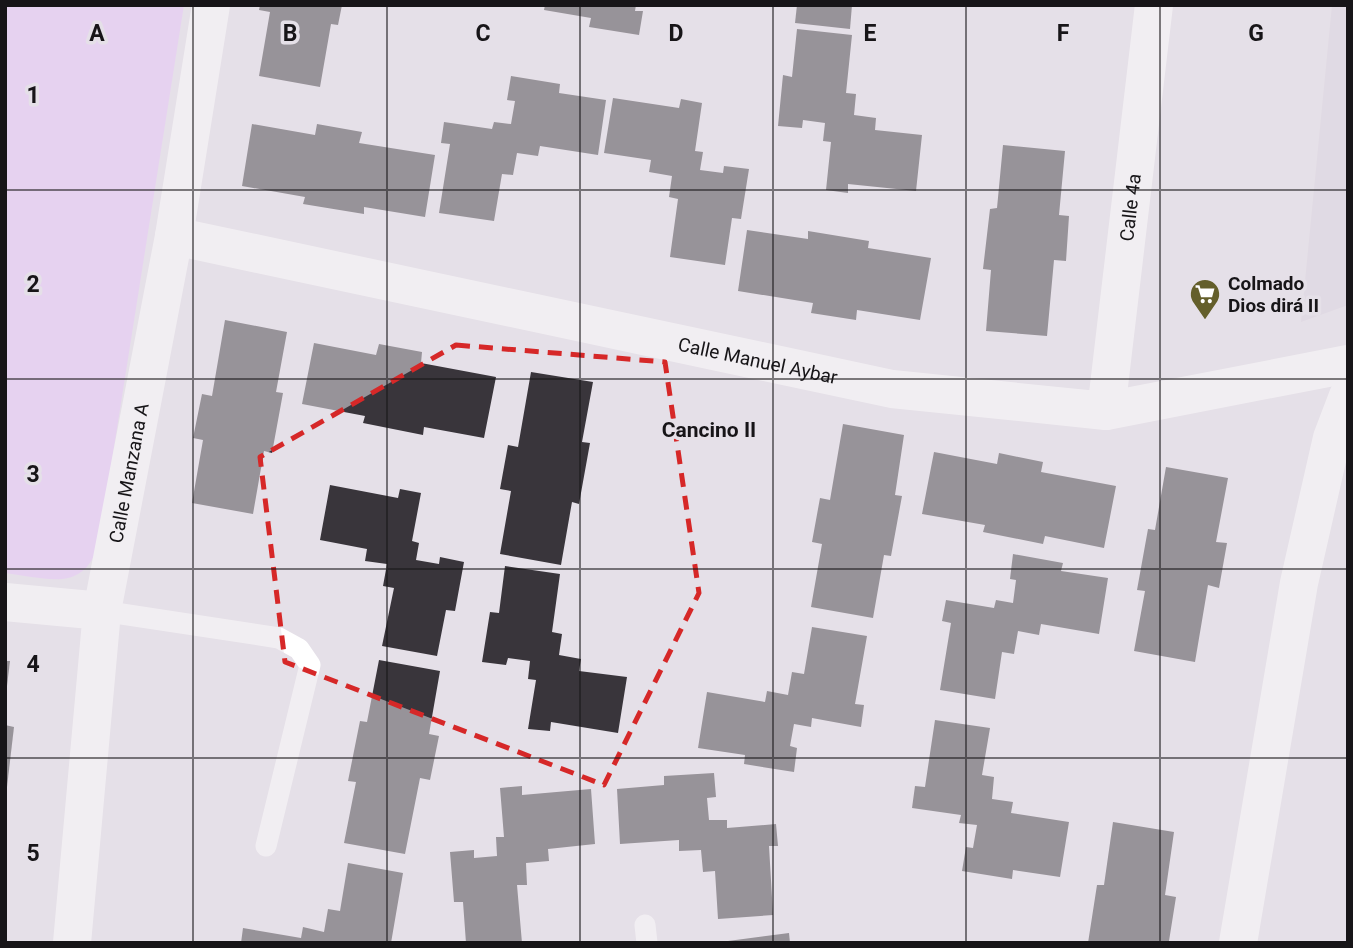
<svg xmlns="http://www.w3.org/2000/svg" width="1353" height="948" viewBox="0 0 1353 948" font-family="Roboto,sans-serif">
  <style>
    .built { fill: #dad2e0 }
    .green { fill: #e7c2fb }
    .building { fill: #39353b }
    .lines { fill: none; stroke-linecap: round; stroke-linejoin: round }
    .service { stroke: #fff; stroke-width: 21 }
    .minor { stroke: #fff; stroke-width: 38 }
    .marked { fill: none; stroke: #d62828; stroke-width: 5; stroke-dasharray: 14 9; stroke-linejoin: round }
    .grid { fill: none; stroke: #171518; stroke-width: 2; stroke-opacity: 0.55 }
    .labels { text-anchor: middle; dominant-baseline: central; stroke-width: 7; stroke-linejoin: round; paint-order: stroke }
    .street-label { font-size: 19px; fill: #171518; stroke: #e5e0e8 }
    .poi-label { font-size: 19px; font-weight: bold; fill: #171518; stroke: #e5e0e8; text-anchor: start }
    .neighbourhood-label { font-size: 21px; font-weight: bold; fill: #171518; stroke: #e5e0e8 }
    .grid-label { font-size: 23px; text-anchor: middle; font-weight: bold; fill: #171518; stroke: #e5e0e8; stroke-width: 7; stroke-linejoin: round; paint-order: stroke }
  </style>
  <rect width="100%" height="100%" fill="#e5e0e8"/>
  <!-- built -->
  <polygon class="built" points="1332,5 1348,5 1348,305 1301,322"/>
  <!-- green -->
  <path class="green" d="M5 5H184L99 542C85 594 47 578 5 573Z"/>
  <!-- building -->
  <g class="building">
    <polygon points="260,5 342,5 338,25 331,24 320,87 259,76 270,12 259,10"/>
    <polygon points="545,5 636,5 635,11 643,11 639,35 589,27 591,18 544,10"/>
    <polygon points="797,5 852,5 850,29 795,23"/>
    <polygon points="797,29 852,35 846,93 856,94 854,115 876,118 875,130 922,135 916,191 848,184 848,193 826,190 831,142 823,141 825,123 803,120 802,128 778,126 783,75 792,77"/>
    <polygon points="511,76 560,84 559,93 606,100 598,155 540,146 538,156 517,153 513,175 502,174 494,221 439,213 450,144 441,143 444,122 492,129 494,122 511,124 515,101 507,100"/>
    <polygon points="613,98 679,108 681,99 702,103 695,151 703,152 700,170 723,173 724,166 749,169 741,219 732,218 725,265 670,257 678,199 669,197 672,176 649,172 651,160 604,153"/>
    <polygon points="252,124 315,135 317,124 362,132 359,143 435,155 425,217 364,207 364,214 303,204 305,197 242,186"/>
    <polygon points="1003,145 1065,151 1059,215 1069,216 1066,261 1054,260 1047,336 986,331 991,270 983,269 990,209 997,208"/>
    <polygon points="747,230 808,239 808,231 869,241 868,248 931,258 920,320 857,310 856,320 811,313 813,303 738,291"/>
    <polygon points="225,320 287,332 276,392 283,393 272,453 264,451 253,514 192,503 203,440 193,438 202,394 212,396"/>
    <polygon points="314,343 376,355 379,344 422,352 421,363 496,377 484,438 424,427 423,435 363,423 365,416 302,404"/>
    <polygon points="531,372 593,382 582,442 590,443 579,504 572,502 561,565 500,554 511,491 500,489 508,445 518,447"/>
    <polygon points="843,424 904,435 895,495 902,496 891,556 884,555 873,618 811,607 822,544 812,542 820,498 830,500"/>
    <polygon points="934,452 997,464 999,453 1043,462 1041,472 1116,486 1104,548 1045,536 1043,544 983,532 985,525 922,514"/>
    <polygon points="1166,467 1228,478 1216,542 1227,543 1219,588 1208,585 1195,662 1134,651 1145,591 1137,590 1148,529 1155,530"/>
    <polygon points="330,485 398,498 400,489 421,493 412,541 419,543 416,560 439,564 440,557 464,562 455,611 446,610 437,656 382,646 394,588 383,586 387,564 365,561 367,549 320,540"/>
    <polygon points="1013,554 1063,563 1061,571 1108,578 1099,634 1041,624 1039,635 1018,631 1014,654 1002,652 995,699 940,690 951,623 942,621 946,600 994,608 996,600 1013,603 1016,580 1010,579"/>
    <polygon points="505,566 560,574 552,632 562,634 559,655 581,659 579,671 627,677 618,733 551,722 550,731 528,729 536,680 528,679 530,661 508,658 506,665 482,662 490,612 499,613"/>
    <polygon points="812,627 867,636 855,704 864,705 861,727 812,718 811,727 794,724 790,746 797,748 794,772 744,764 745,755 698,748 707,692 765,702 767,691 788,695 792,672 804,674"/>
    <polygon points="379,660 440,671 429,734 439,736 430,780 420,778 405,854 344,843 356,782 348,781 360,721 367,722"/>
    <polygon points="5,661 10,661 7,686 5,686"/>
    <polygon points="935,720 990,728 982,775 994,777 992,799 1013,802 1011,813 1069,822 1060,877 1013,870 1012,879 962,871 966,847 973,848 977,825 959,823 961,815 912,808 915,786 925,787"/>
    <polygon points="5,725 14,727 7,787 5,786"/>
    <polygon points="714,773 716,797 707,798 709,820 727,820 727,828 776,824 778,846 769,846 773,915 718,919 715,871 703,872 701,850 679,851 679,840 620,844 617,789 664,785 664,776"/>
    <polygon points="522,786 522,795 591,789 595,844 548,849 549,861 526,863 527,885 517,885 522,943 466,943 463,902 454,902 450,852 474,850 474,858 497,856 496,837 504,837 500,788"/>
    <polygon points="1113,822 1174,832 1165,895 1176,897 1169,941 1088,943 1097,885 1104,885"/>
    <polygon points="348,863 403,873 391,943 241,943 243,928 301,938 303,927 324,932 328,909 340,911"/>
    <polygon points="789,933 790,943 728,943 728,941"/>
  </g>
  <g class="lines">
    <!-- service -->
    <g class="service">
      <polyline points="102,611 279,638 299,649 310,665 266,846"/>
      <polyline points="645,925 647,943"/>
    </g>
    <!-- minor -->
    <g class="minor">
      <path id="s1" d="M174 236 892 389 1106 411 1348 364"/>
      <path id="s2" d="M1106 411 1154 5"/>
      <polyline points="5,602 102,611"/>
      <path id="s3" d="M72 943 102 611 174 236 211 5"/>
      <polyline points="1238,943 1299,583 1332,438 1348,396"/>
    </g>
  </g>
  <!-- marked area -->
  <path d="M0 0H1353V948H0ZM456 345 665 362 699 593 604 785 285 662 260 457Z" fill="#e5e0e8" fill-opacity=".55" fill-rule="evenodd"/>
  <path class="marked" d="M456 345 665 362 699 593 604 785 285 662 260 457Z"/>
  <!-- grid -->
  <path class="grid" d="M193 5V943M387 5V943M580 5V943M773 5V943M966 5V943M1160 5V943M5 190H1348M5 379H1348M5 569H1348M5 758H1348"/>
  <!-- icons -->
  <defs>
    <g id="supermarket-pin" transform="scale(1.575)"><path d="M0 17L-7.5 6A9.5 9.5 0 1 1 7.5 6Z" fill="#645f2b" stroke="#e5e0e8"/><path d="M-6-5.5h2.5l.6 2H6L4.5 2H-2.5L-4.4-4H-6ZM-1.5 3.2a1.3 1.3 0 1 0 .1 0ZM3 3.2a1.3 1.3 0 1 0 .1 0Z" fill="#fff"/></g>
  </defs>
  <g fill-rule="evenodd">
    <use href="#supermarket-pin" x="1205" y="294"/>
  </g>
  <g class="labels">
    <!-- street labels -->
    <g class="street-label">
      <text stroke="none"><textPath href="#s2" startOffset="205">Calle 4a</textPath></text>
      <text stroke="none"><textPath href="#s1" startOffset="597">Calle Manuel Aybar</textPath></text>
      <text stroke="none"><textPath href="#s3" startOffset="474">Calle Manzana A</textPath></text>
    </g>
    <!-- poi labels -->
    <g class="poi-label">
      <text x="1228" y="283">Colmado<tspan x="1228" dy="22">Dios dirá II</tspan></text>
    </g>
    <!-- neighbourhood labels -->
    <g class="neighbourhood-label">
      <text x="709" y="430">Cancino II</text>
    </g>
  </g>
  <g class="grid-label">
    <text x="97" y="41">A</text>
    <text x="290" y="41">B</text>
    <text x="483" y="41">C</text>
    <text x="676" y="41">D</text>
    <text x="870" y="41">E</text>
    <text x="1063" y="41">F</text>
    <text x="1256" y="41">G</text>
    <text x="33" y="103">1</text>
    <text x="33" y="292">2</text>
    <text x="33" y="482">3</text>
    <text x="33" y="672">4</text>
    <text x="33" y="861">5</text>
  </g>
  <!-- border -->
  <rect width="1353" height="948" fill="none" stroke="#171518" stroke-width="14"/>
</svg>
